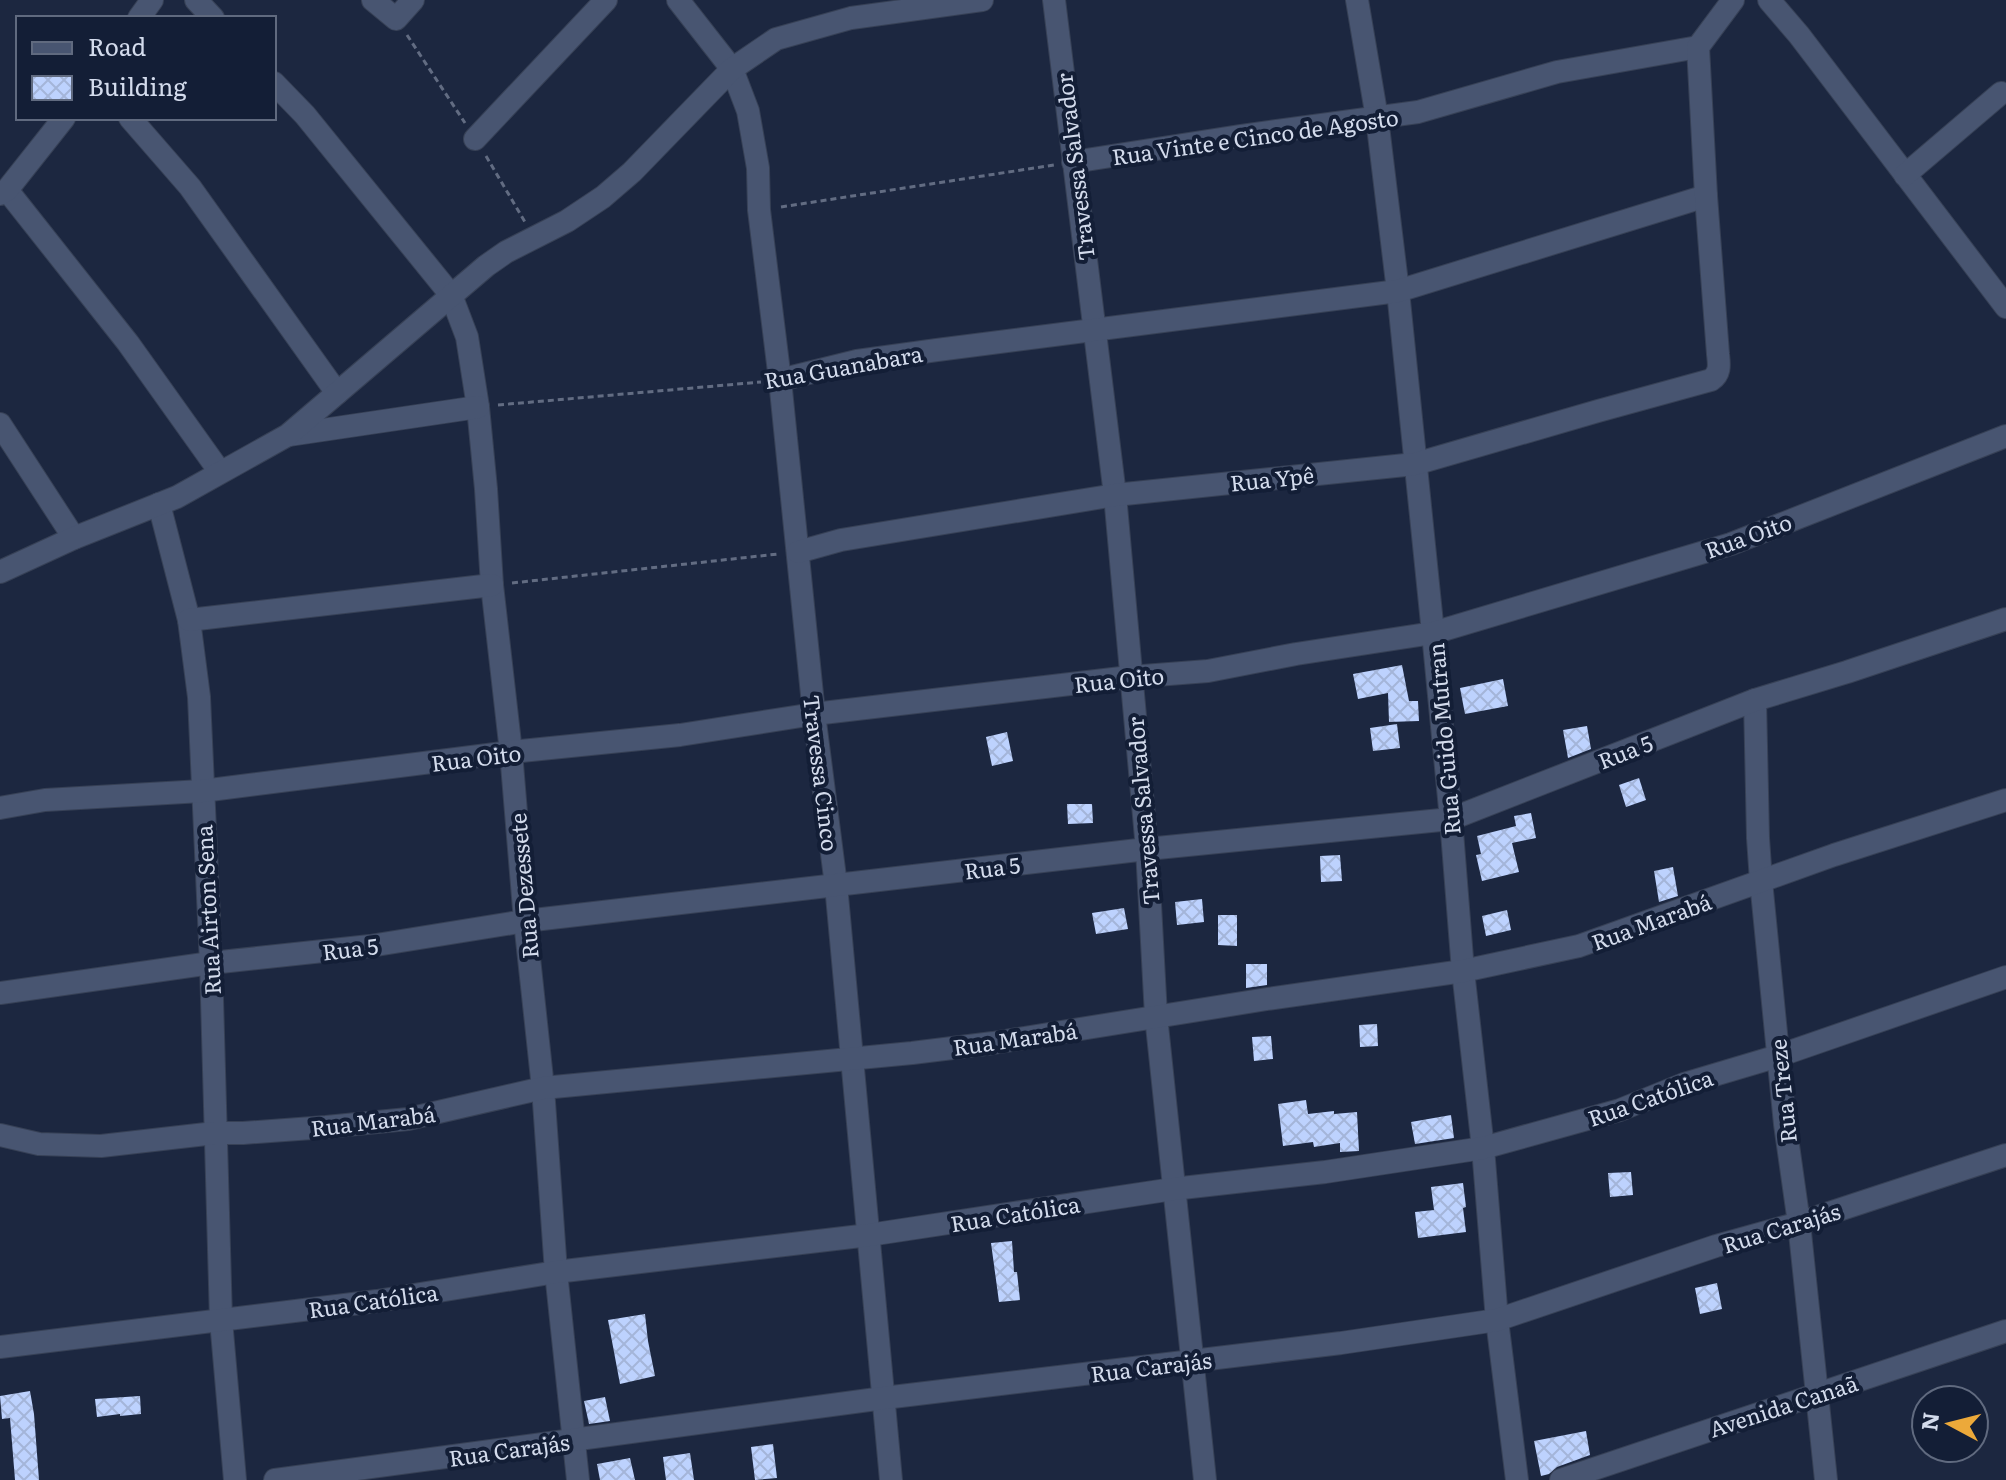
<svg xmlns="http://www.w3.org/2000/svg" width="2006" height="1480" viewBox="0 0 2006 1480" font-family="Literata,serif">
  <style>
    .building { fill: url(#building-cross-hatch) }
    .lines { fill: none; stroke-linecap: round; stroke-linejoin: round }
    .minor-casing { stroke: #374156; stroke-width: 24 }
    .path { stroke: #626c82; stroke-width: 3; stroke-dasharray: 6 4; stroke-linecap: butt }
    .minor { stroke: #485571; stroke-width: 22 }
    .labels { text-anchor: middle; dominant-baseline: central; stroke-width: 8; stroke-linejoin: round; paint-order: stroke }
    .street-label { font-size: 22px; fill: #d3dbec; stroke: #131e36 }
  </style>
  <defs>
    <pattern id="building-cross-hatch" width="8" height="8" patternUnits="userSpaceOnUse" patternTransform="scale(2)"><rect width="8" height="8" fill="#bdd2fe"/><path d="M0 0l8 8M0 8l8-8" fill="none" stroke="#a4b5d9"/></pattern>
  </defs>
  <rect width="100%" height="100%" fill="#1c2740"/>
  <!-- building -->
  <g class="building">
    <polygon points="1402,665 1409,701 1418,701 1419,721 1389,722 1388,693 1358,699 1353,674"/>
    <polygon points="1503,679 1508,706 1465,714 1460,688"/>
    <polygon points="1397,724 1400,748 1373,751 1370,728"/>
    <polygon points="1587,726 1591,749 1568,758 1563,730"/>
    <polygon points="1007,732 1013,761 992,766 986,737"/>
    <polygon points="1639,778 1646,800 1626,807 1619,785"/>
    <polygon points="1067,804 1092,804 1093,823 1068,824"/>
    <polygon points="1531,813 1536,838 1512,843 1519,872 1482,881 1476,855 1481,854 1477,836 1516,826 1514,816"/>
    <polygon points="1340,855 1342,881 1321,882 1320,856"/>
    <polygon points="1673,867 1678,896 1659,902 1654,871"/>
    <polygon points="1202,899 1204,922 1177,925 1175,902"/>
    <polygon points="1124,908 1128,929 1096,934 1092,913"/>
    <polygon points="1507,910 1511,930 1486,936 1482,916"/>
    <polygon points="1218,915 1237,915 1237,946 1218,945"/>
    <polygon points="1246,964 1267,964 1267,985 1246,988"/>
    <polygon points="1377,1024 1378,1046 1360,1047 1359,1025"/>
    <polygon points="1271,1036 1273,1059 1254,1061 1252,1037"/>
    <polygon points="1306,1100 1308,1114 1334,1111 1334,1114 1357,1112 1359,1151 1340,1152 1340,1143 1314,1147 1313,1142 1283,1146 1278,1104"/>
    <polygon points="1451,1115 1454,1138 1415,1144 1411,1122"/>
    <polygon points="1631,1172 1633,1195 1610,1197 1608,1173"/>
    <polygon points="1463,1183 1466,1207 1463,1208 1466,1232 1418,1238 1415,1212 1434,1210 1431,1187"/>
    <polygon points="1012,1241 1014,1272 1017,1272 1020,1300 999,1302 991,1243"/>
    <polygon points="1717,1283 1722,1309 1700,1314 1695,1288"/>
    <polygon points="645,1314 648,1341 655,1376 620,1384 608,1320"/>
    <polygon points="30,1391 34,1414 39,1480 15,1480 10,1418 2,1419 0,1396"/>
    <polygon points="140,1396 141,1414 120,1416 120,1414 97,1417 95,1399"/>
    <polygon points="605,1397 610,1421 589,1424 584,1401"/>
    <polygon points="1586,1431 1590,1455 1557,1467 1549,1474 1541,1476 1534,1441"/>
    <polygon points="773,1444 777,1478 755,1480 751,1447"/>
    <polygon points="690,1453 694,1480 666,1480 663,1457"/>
    <polygon points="630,1458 635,1480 600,1480 597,1464"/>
  </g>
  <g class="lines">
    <!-- minor casing -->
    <g class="minor-casing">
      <g id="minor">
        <polyline points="196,0 213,18"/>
        <polyline points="373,0 396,19 413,0"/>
        <polyline points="678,0 732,69 748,111 758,168 759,210 780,380 814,714 836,885 891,1480"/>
        <polyline points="1054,0 1115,495 1147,849 1156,1016 1205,1480"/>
        <polyline points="1357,0 1377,118 1398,291 1433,633 1451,819 1463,971 1483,1148 1497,1320 1517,1480"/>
        <polyline points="1769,0 1799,35 2006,307"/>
        <polyline points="139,18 152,0"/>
        <polyline points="274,83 305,115 451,295 467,337 478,407 486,489 492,585 511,752 525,921 543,1088 556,1272 578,1480"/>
        <polyline points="130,118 190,187 337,393"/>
        <polyline points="475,139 606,0"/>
        <polyline points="1073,162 1240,136 1418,112 1557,72 1698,47"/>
        <polyline points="1905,175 2001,93"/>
        <polyline points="7,190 128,343 220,472"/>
        <polyline points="0,194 7,190 64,118"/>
        <polyline points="780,380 857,361 937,350 1398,291 1706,196"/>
        <polyline points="0,424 74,538"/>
        <polyline points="289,435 478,407"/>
        <polyline points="159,504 189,620 199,697 211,963 221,1320 235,1480"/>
        <path d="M798 552 841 540 1115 495 1415 464 1598 411 1711 380C1721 373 1719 364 1718 354L1706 196 1698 47 1733 0"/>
        <polyline points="0,572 74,538 177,497 288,435 486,266 506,252 567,221 603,197 632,172 732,69 776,39 851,18 982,0"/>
        <polyline points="189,620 492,585"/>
        <polyline points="1755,700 1758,838 1761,881 1785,1124 1799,1223 1826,1480"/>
        <polyline points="0,808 45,800 202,791 511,752 680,735 814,714 1130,677 1208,671 1296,654 1433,633 1731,544 2006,436"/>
        <polyline points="0,993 211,963 370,946 525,921 1147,849 1451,819 1755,700 1847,672 2006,619"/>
        <polyline points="0,1135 39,1144 101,1146 215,1133 243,1133 326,1127 408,1119 543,1088 912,1053 993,1043 1267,999 1463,971 1579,946 1834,855 2006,800"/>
        <polyline points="0,1347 377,1301 556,1272 869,1235 1173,1189 1325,1172 1483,1148 1620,1110 1684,1084 1778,1056 2006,977"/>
        <polyline points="275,1480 884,1398 1341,1343 1497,1320 1716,1246 1799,1223 2006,1155"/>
        <polyline points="1561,1480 2006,1331"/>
      </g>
    </g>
    <!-- path -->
    <g class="path">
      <polyline points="407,35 465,123"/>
      <polyline points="486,156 525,222"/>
      <polyline points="781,207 1054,165"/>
      <polyline points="498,405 761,382"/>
      <polyline points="512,583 778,554"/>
    </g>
    <!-- minor -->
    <use href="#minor" class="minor"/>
  </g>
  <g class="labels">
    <!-- street labels -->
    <g class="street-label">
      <text transform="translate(1255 136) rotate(-8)">Rua Vinte e Cinco de Agosto</text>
      <text transform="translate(1074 167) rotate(-97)">Travessa Salvador</text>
      <text transform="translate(843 366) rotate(-10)">Rua Guanabara</text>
      <text transform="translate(1272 478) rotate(-6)">Rua Ypê</text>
      <text transform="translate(1748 535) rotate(-20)">Rua Oito</text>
      <text transform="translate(1119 679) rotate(-6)">Rua Oito</text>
      <text transform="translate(1443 739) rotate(-95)">Rua Guido Mutran</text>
      <text transform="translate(1625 751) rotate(-21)">Rua 5</text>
      <text transform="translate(476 757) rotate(-7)">Rua Oito</text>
      <text transform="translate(822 773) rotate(83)">Travessa Cinco</text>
      <text transform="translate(1142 811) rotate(-95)">Travessa Salvador</text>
      <text transform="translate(992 867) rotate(-7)">Rua 5</text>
      <text transform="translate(523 886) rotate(-95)">Rua Dezessete</text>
      <text transform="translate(207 910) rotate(-93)">Rua Airton Sena</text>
      <text transform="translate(1651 921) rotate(-20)">Rua Marabá</text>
      <text transform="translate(350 948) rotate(-7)">Rua 5</text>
      <text transform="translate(1015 1038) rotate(-8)">Rua Marabá</text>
      <text transform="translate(1782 1091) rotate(-96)">Rua Treze</text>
      <text transform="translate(1650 1097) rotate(-19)">Rua Católica</text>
      <text transform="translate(373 1120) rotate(-7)">Rua Marabá</text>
      <text transform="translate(1015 1213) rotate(-9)">Rua Católica</text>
      <text transform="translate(1781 1227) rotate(-17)">Rua Carajás</text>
      <text transform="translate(373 1300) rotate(-8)">Rua Católica</text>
      <text transform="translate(1151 1366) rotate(-7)">Rua Carajás</text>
      <text transform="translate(1783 1405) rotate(-18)">Avenida Canaã</text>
      <text transform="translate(509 1449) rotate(-8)">Rua Carajás</text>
    </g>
  </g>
  <!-- legend -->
  <rect x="16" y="16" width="260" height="104" fill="#131e36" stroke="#606a7f" stroke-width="2"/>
  <rect x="32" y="42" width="40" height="12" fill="#485571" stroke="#606a7f" stroke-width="2"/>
  <text x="88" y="56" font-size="24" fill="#d3dbec">Road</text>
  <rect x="32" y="76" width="40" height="24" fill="url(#building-cross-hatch)" stroke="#606a7f" stroke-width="2"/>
  <text x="88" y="96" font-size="24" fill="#d3dbec">Building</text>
  <!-- north arrow -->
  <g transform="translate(1950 1424) rotate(277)"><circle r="38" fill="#131e36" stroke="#606a7f" stroke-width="2"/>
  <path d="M0-6L14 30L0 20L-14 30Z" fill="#eca93a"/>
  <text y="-12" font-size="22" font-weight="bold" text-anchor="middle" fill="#d3dbec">N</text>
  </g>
</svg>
